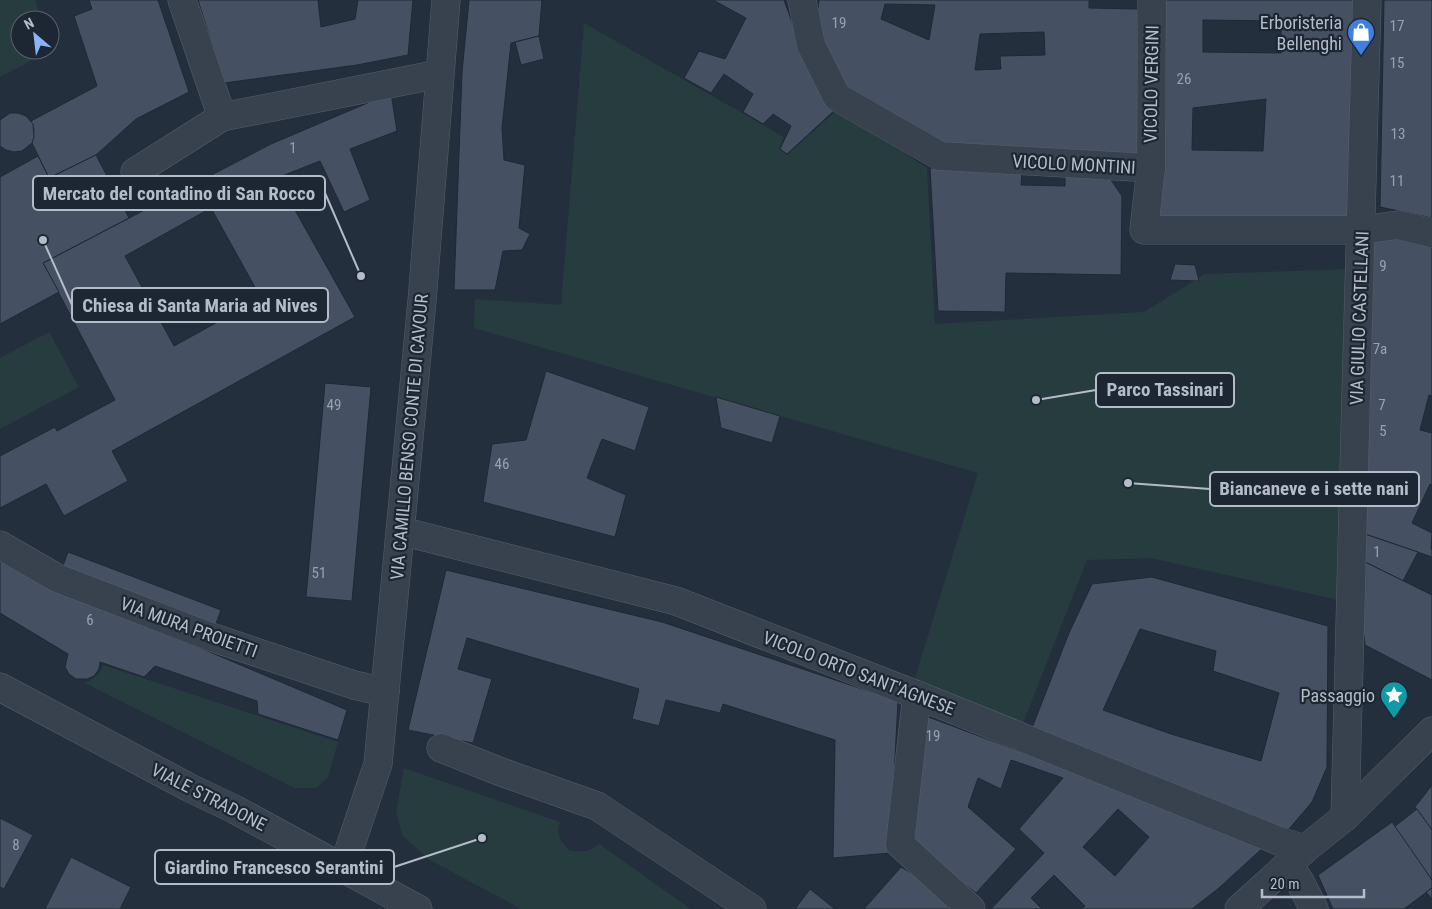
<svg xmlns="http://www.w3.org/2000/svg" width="1432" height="909" viewBox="0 0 1432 909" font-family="'Roboto Condensed',sans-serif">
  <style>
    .green { fill: #263c3f }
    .building { fill: #455162; stroke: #1f2835; fill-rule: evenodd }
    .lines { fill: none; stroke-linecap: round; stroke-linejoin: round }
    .minor-casing { stroke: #565f6c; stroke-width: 29 }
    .tertiary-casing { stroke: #565f6c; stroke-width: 29 }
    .minor { stroke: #38414e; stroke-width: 28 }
    .tertiary { stroke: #38414e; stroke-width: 28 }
    .labels { text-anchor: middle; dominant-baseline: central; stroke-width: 4.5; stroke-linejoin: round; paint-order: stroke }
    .number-label { font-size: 15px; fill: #98a1af }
    .poi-label { font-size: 18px; fill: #b4bcc9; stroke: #1d2633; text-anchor: end }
    .street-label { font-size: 18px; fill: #b4bcc9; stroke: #1d2633 }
    .leader { fill: none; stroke: #b4bcc9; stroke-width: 2 }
    .callout-dot { fill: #b4bcc9; stroke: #1d2633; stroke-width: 2 }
    .callout { fill: #1d2633; stroke: #b4bcc9; stroke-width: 2 }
    .callout-label { font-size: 19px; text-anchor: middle; font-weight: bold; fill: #b4bcc9 }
  </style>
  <rect width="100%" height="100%" fill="#242f3e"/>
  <!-- green -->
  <g class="green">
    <polygon points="0,0 35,0 42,20 20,20 20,50 50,50 50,42 53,49 0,77"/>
    <polygon points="584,23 784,137 779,149 787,155 838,109 927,168 935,324 1144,312 1205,274 1348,269 1342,601 1151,558 1087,560 1022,726 914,681 978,473 474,328 475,299 561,305"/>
    <polygon points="49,332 79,387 0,429 0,358"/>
    <path d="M103 665 338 742 328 777 316 788H295L85 683C94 678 100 675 103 665Z"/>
    <path d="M404 768 560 822C555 835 561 842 570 851 582 852 590 852 599 844L691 909H521L428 859 403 836 396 813Z"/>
  </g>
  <!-- building -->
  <g class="building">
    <polygon points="89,0 158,0 189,92 136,119 96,155 49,178 32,143 34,130 31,121 97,86 74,16 92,9"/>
    <polygon points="198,0 318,0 321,27 355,19 358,0 413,0 408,55 357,65 224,83"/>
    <polygon points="469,0 542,0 539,36 511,43 502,128 504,160 525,165 519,228 530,234 522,250 503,251 495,290 454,290 462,72"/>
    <polygon points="713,0 784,0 807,64 837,108 787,154 780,149 791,126 773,114 763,124 743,112 753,94 724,74 711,93 684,78 699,51 725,59 746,18"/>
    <path d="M819 0H1089V8L1138 9V159L944 143 836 82 822 48 818 9ZM885 4 935 5 929 40 881 19ZM1044 32 1045 55 1000 56 1001 69 975 70 980 34Z"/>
    <path d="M1165 0H1354V222L1159 217ZM1203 20 1281 21V53L1203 52ZM1266 99 1263 151 1192 150 1193 108Z"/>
    <polygon points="1384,0 1432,0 1432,218 1380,207"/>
    <polygon points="539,36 544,59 521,65 515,42"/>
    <path d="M391 93 397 131 350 149 370 200 344 212 320 161 277 178 355 317 112 451 128 481 64 516 46 484 0 508V456L55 427 57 431 115 400 43 263 271 144ZM211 208 261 298 174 346 125 256Z"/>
    <polygon points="10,113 18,113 26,116 33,124 34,137 32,143 22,151 14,152 6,150 0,146 0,120"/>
    <polygon points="96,155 129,218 43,263 59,292 0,324 0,177 38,156 49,178"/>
    <polygon points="1065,166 1102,167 1122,196 1121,275 1006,273 1005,312 938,311 930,168 1022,170 1021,185 1065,186"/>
    <polygon points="1368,235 1407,236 1432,245 1432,396 1429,395 1420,430 1432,433 1432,485 1430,484 1412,523 1432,533 1431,549 1432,549 1432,557 1362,533"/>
    <polygon points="1175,264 1195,265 1199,281 1170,280"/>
    <polygon points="546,371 649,407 635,451 602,439 587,478 626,495 615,537 483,502 492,444 526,440"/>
    <polygon points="325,383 371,387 352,601 306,597"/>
    <polygon points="716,397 780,416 772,443 721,428"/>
    <polygon points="1362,533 1418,552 1403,581 1357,558"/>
    <polygon points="68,552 221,610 214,629 61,571"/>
    <polygon points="0,558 58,592 198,647 347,710 338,740 258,714 257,701 155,666 144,677 100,662 99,669 94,676 87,679 76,679 69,674 65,667 68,654 0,613"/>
    <polygon points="1357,558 1432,595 1432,680 1365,645 1359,596"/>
    <polygon points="446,570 662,622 898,701 890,853 833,858 835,740 723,704 720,713 666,700 659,726 632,719 639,689 467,638 458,669 492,679 473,743 408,730"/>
    <path d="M1152 577 1328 626 1327 767 1312 802 1283 836 1030 733 1069 633 1092 584ZM1140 629 1216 651 1213 671 1279 693 1261 761 1171 734 1103 710Z"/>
    <path d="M923 715 1267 844 1219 888 1192 909H1082L1085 906 1054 875 1031 898 1042 909H991L1044 853 1019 829 1063 778 1011 760 1001 789 978 778 968 807 1016 849 976 893 914 843ZM1118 809 1149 837 1115 876 1083 847Z"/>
    <polygon points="1432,785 1432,830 1415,807"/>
    <polygon points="1417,809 1432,830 1432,880 1394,827"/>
    <polygon points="0,818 33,835 4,889 0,887"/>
    <polygon points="1392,822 1432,880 1432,888 1404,909 1333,909 1318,875"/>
    <polygon points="71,857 131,887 120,909 45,909"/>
    <polygon points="901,867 946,894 957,909 864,909"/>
    <polygon points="1432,888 1432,899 1426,892"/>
    <polygon points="810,889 835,909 795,909"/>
  </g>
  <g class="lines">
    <!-- minor casing -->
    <g class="minor-casing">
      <g id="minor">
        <polyline points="182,0 222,117"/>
        <polyline points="802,0 811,45 837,97 940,156 1151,168 1144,230 1362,230 1398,225 1432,233"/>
        <polyline points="1151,168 1152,0"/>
        <polyline points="135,172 222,117 439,74"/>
        <polyline points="401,531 676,601 917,695 1279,841 1305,849"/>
        <polyline points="0,545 57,578 211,637 354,685 385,692"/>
        <polyline points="917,695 900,844 971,909"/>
        <polyline points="441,748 501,772 597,806 752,909"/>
        <path d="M1345 817C1350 545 1361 272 1367 0"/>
        <polyline points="1289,866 1299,880 1314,909"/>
        <polyline points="343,868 378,764 422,301 446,0"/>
        <polyline points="1239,909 1305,849 1345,817 1432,731"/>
      </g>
    </g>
    <!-- tertiary casing -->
    <g class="tertiary-casing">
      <polyline id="tertiary" points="0,687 190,788 234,809 418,909"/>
    </g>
    <!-- minor -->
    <use href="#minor" class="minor"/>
    <!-- tertiary -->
    <use href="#tertiary" class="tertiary"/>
  </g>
  <!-- icons -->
  <defs>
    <g id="shop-pin" transform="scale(1.4375)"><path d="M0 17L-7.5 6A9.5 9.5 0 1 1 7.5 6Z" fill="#3f7fe0" stroke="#1d2633"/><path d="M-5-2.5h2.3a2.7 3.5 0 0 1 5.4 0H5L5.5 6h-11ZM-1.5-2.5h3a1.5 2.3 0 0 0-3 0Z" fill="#fff"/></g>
    <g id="sight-pin" transform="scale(1.4375)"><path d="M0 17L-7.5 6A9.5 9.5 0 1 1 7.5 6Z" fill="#0f9aa8" stroke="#1d2633"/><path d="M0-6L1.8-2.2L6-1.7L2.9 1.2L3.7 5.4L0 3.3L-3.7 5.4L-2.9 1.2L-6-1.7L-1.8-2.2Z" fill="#fff"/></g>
  </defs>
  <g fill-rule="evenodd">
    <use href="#shop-pin" x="1361" y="32"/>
    <use href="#sight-pin" x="1394" y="695"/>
  </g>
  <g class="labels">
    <!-- number labels -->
    <g class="number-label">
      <text x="839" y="23">19</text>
      <text x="1397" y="26">17</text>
      <text x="1397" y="63">15</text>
      <text x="1184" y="79">26</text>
      <text x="1398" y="134">13</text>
      <text x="293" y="148">1</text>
      <text x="1397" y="181">11</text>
      <text x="1383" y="266">9</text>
      <text x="1380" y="349">7a</text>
      <text x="334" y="405">49</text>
      <text x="1382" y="405">7</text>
      <text x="1383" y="431">5</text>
      <text x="502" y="464">46</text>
      <text x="1377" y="552">1</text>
      <text x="319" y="573">51</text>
      <text x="90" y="620">6</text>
      <text x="933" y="736">19</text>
      <text x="16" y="845">8</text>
    </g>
    <!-- poi labels -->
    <g class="poi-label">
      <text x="1342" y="22">Erboristeria<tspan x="1342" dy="21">Bellenghi</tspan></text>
      <text x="1375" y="695">Passaggio</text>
    </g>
    <!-- street labels -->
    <g class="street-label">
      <text transform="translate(1151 84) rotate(-89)">VICOLO VERGINI</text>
      <text transform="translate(1074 164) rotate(3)">VICOLO MONTINI</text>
      <text transform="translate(1359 318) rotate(-88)">VIA GIULIO CASTELLANI</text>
      <text transform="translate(409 437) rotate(-85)">VIA CAMILLO BENSO CONTE DI CAVOUR</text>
      <text transform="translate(189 627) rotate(20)">VIA MURA PROIETTI</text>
      <text transform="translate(859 673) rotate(21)">VICOLO ORTO SANT'AGNESE</text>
      <text transform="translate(209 797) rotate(27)">VIALE STRADONE</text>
    </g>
  </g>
  <!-- callouts -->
  <path class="leader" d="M361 276L325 193M43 240L72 305M1036 400L1096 390M1128 483L1210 489M482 838L394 867"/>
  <g class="callout-dot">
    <circle cx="361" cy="276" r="5"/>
    <circle cx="43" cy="240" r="5"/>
    <circle cx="1036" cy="400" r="5"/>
    <circle cx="1128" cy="483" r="5"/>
    <circle cx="482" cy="838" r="5"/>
  </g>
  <g class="callout">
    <rect x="33" y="176" width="292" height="34" rx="5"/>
    <rect x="72" y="288" width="256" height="34" rx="5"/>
    <rect x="1096" y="373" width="138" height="34" rx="5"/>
    <rect x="1210" y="472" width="209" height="34" rx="5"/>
    <rect x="155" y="850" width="239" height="34" rx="5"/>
  </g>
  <g class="callout-label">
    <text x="179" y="200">Mercato del contadino di San Rocco</text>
    <text x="200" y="312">Chiesa di Santa Maria ad Nives</text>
    <text x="1165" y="396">Parco Tassinari</text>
    <text x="1314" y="495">Biancaneve e i sette nani</text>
    <text x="274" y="874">Giardino Francesco Serantini</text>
  </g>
  <!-- north arrow -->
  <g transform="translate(35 35) rotate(332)"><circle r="24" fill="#1d2633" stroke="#59626f"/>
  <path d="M0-4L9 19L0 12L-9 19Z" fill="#8ab4f8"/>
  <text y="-8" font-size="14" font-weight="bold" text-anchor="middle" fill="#b4bcc9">N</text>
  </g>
  <!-- scale -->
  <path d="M1262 889v8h102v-8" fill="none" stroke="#b4bcc9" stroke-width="2.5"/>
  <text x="1270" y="889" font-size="15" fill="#b4bcc9" stroke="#1d2633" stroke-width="4" paint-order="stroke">20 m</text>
</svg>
